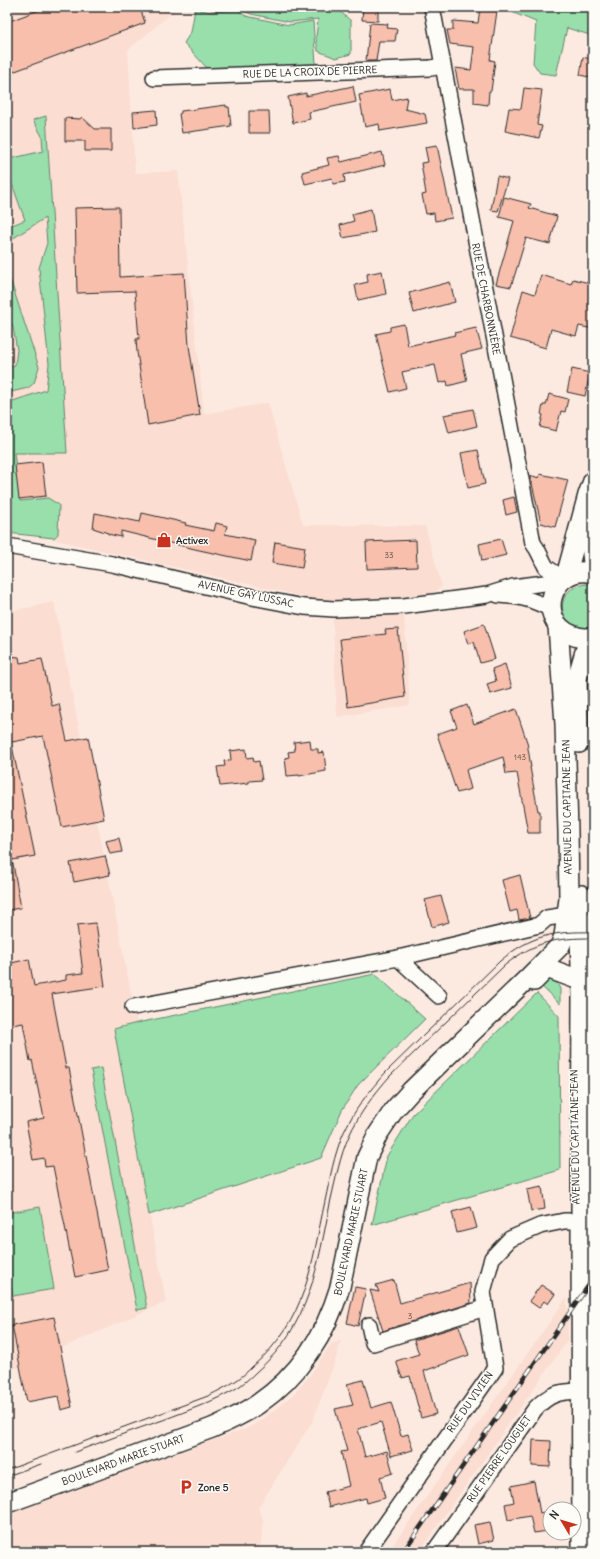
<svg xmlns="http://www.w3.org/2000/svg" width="600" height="1559" viewBox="0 0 600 1559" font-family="Delius,sans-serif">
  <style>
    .built { fill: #fbddd1 }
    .green { fill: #99dfac; stroke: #62856c }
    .building { fill: #f8bfad; stroke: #2b2b2b }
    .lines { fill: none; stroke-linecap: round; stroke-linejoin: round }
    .minor-casing { stroke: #2b2b2b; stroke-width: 18 }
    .major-casing { stroke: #2b2b2b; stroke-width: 22 }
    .minor { stroke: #fdfcf7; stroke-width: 15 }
    .major { stroke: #fdfcf7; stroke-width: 19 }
    .tram { stroke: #2b2b2b; stroke-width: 1 }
    .rail-casing { stroke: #2b2b2b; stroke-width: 4.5 }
    .rail { stroke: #fdfcf7; stroke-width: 3; stroke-dasharray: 9; stroke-linecap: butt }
    .labels { text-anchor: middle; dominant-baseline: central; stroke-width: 3; stroke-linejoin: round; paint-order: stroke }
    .number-label { font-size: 8px; fill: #5e504c }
    .street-label { font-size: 10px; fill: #2b2b2b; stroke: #fdfcf7 }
    .poi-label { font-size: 10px; font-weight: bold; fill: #2b2b2b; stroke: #fdfcf7; text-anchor: start }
  </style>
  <rect width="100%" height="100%" fill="#fceae1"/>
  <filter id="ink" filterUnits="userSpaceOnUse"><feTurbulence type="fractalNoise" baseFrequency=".025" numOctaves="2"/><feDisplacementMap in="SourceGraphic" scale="8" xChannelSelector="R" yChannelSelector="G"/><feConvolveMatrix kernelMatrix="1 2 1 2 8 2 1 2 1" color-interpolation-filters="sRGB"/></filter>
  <g filter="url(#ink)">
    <!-- built -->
    <g class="built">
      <polygon points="7,7 174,7 175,10 128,50 135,173 178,171 204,414 268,403 303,525 425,526 442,586 404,616 410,705 337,717 332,603 26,533 7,532"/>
      <polygon points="54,602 137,1023 115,1029 166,1302 7,1372 7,612"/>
      <polygon points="567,1297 568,1340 532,1391 419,1552 388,1552"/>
      <polygon points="341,1341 335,1361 313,1420 258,1508 263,1519 260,1552 7,1552 7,1515 250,1427 266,1417 296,1392 311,1374 331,1344"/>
    </g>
    <!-- green -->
    <g class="green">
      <polygon points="206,7 335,7 351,21 351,54 336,58 318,51 316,38 318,19 290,22 251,14 236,8 212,10"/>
      <polygon points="499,7 593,7 593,36 567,28 556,75 540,73 533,63 536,22"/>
      <polygon points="195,9 211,12 237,10 246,16 289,25 313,21 316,64 210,69 206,67 184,43 191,32"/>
      <polygon points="46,116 67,453 14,453 20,501 48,498 59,505 58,534 54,538 7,533 7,403 46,390 49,364 39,268 47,243 45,218 7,242 7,227 25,220 7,170 7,163 9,159 43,151 42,136 33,120"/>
      <polygon points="7,270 39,367 34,383 28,388 11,392 7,386 7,368 15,365 17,350 13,327 7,312"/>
      <path d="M586 584 593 585V627C559 636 549 588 586 584Z"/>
      <polygon points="375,974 425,1019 358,1085 342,1110 321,1158 149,1215 114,1029 137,1023"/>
      <polygon points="550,980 557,983 560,989 560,1004 541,986 545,982"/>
      <polygon points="537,993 559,1016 560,1170 372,1225 387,1156 413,1114"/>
      <polygon points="101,1068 147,1308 137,1310 91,1070"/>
      <polygon points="40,1207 54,1289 13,1296 7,1262 7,1213"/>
    </g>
    <!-- building -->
    <g class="building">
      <polygon points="47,7 140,7 145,23 7,74 7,22"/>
      <polygon points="363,7 378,7 378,21 362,20"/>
      <polygon points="480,8 497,11 490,60 495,61 491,91 489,91 488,105 474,103 474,89 459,89 455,68 471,70 474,47 450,44 447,30 453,30 453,21 478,23"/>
      <polygon points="370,23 388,24 387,28 397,29 395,41 379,41 376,61 366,61"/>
      <polygon points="583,57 593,60 593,78 580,75"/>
      <polygon points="353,86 356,102 309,112 310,119 293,123 288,97 306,93 306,96"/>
      <polygon points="524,88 542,90 537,125 542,126 539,138 505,131 509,108 521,109"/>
      <polygon points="390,89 392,100 407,97 405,109 425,114 427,123 380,131 379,124 365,127 359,95"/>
      <polygon points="226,105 226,107 229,107 231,126 182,133 179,114 181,113 181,111"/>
      <polygon points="156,110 157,125 134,128 133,112"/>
      <polygon points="249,111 269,111 270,133 249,133"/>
      <polygon points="82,117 95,129 111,129 111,151 85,151 85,141 65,141 65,118 80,119"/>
      <polygon points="437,145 452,218 435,221 434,213 426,214 422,195 426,194 421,163 428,162 425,147"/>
      <polygon points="382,152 385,165 344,175 345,182 333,184 332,178 305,184 302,172 329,165 327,158 339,156 341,162"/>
      <polygon points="497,176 508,179 498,211 491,210"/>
      <polygon points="504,197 531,204 529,208 557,216 550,244 526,238 511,287 496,284 514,221 499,217"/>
      <polygon points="119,207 120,277 184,273 189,346 200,415 148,425 137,352 136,339 139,339 135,291 77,293 75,208"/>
      <polygon points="371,209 375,232 343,238 340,225 354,221 352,214"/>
      <polygon points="382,271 386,294 358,300 355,285 368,282 367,274"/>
      <polygon points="541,275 571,284 573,279 593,284 593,329 579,326 576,336 551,329 546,348 510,338 523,290 535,294"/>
      <polygon points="450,282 455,302 414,313 409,293"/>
      <polygon points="404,324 408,346 455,335 454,333 476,328 482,349 461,354 467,381 448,386 447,381 439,383 435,365 402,372 406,388 390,392 376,334 390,331 390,327"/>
      <polygon points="572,369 590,373 585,396 567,392"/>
      <polygon points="549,394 568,399 565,412 561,411 556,431 540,427 543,415 541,414 543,405 546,405"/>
      <polygon points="473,409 477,426 449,433 444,415"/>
      <polygon points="478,450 485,484 468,488 461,453"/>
      <polygon points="42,462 46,496 19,499 15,465"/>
      <polygon points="540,474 568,480 555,527 541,523 530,475 539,478"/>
      <polygon points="514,497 517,512 506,515 503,500"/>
      <polygon points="95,513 140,522 142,513 186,523 185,525 214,531 216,523 227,526 225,534 255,540 251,561 199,550 121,531 121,537 108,534 108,533 93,528"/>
      <polygon points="501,539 506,555 482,561 479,544"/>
      <polygon points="416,540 417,567 367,569 366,542"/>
      <polygon points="275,542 305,547 302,568 272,563"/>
      <polygon points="484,624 495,659 480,663 474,642 468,644 464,631"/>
      <polygon points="398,629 405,697 348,707 340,639 386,634 385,630"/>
      <polygon points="7,656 19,657 20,663 42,659 52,706 59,704 67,741 88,737 104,819 62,827 43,736 7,743"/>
      <polygon points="505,664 512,688 490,694 487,684 496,681 492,669"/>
      <polygon points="467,705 474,724 516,709 527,742 531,767 530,767 538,811 540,811 540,833 528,833 517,773 506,774 503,757 466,770 471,789 457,793 437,734 457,727 451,711"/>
      <polygon points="310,740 311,749 318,749 318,753 324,752 326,771 299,776 299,775 287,776 285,758 289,757 288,752 295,751 294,742"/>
      <polygon points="7,746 12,746 35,856 7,861"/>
      <polygon points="246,749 247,758 253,757 254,762 259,761 262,780 249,781 249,783 220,786 217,767 225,766 224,761 231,760 230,751"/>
      <polygon points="119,838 122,852 110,854 106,841"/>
      <polygon points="105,856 110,875 74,882 70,863"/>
      <polygon points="13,864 21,908 7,910 7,865"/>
      <polygon points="520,875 530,918 519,920 517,910 510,912 502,880"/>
      <polygon points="441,896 449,922 432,927 425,900"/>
      <polygon points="96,923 105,986 52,994 66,1068 69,1068 108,1270 75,1277 53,1166 45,1167 44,1158 33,1160 26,1122 44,1118 32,1060 30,1061 23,1023 7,1026 7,964 29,959 34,986 66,980 66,975 83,973 77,925"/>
      <polygon points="542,1186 545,1209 531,1211 527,1189"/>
      <polygon points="471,1207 477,1228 457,1233 452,1212"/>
      <polygon points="394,1280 400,1303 470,1283 471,1303 383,1331 370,1290 379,1292 376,1285"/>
      <polygon points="541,1285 555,1294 548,1304 544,1301 539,1308 529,1301"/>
      <polygon points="355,1287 366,1289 358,1326 347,1323"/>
      <polygon points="54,1317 72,1407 61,1410 58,1396 27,1402 12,1325"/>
      <polygon points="459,1326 469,1355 424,1371 436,1414 421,1418 410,1376 402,1378 396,1361 419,1354 414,1340"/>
      <polygon points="363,1380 371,1408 391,1402 401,1436 408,1434 413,1450 391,1456 381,1422 358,1429 365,1457 387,1451 393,1473 380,1477 385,1498 367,1503 366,1498 329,1507 325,1492 349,1486 341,1452 347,1451 335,1409 353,1405 347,1384"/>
      <polygon points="533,1440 551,1441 550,1467 532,1466"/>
      <polygon points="534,1481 540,1513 544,1512 548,1531 534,1533 530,1516 508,1520 505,1504 514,1502 511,1486"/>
      <polygon points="490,1522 494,1540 478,1544 474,1525"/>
    </g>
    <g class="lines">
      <!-- minor casing -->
      <g class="minor-casing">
        <g id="minor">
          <polyline points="432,7 533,543 537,549 546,567 563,579"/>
          <polyline points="154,78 431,68 442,66"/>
          <polyline points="7,546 112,564 252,597 304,607 334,609 404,606 487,595 513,587 560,581"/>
          <path d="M498 595C520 596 531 599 551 609"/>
          <polyline points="568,922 593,922"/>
          <polyline points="398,958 539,925 547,918 567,915"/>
          <polyline points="133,1007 398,958 439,996"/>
          <polyline points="369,1325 373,1343 485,1308"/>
          <polyline points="366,1552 495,1368 483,1292 492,1258 510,1239 540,1226 564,1221 581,1221"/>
          <path d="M434 1552 535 1409C551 1392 560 1392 581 1391"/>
        </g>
      </g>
      <!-- major casing -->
      <g class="major-casing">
        <g id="major">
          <polyline points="593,516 590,534 593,563"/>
          <path d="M593 573C552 563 534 620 572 635 579 638 586 639 593 637"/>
          <polyline points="566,576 588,495 593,481"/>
          <polyline points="579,743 577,679 589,638"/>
          <polyline points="581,895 579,909 582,995 581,1221 582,1552"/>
          <polyline points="534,981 547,968 574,978"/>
          <path d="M7 1503 212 1428C228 1421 244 1414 258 1404 299 1376 326 1334 340 1287L367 1157 378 1134 394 1110 411 1091 529 977 560 946 564 936 569 899 568 832 565 724 558 626"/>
        </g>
      </g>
      <!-- minor -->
      <use href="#minor" class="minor"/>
      <!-- major -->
      <use href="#major" class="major"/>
      <!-- tram -->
      <g class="tram">
        <path d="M75 1452C104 1441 133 1430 163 1420 189 1410 216 1401 240 1386 245 1382 251 1377 256 1372 311 1325 317 1266 331 1199 336 1178 340 1156 349 1136 359 1114 374 1094 390 1076L505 965C536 941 555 938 593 938"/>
        <path d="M7 1470 208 1396C218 1391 228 1386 237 1380 243 1376 248 1371 253 1366 307 1320 311 1265 325 1201 330 1178 334 1155 343 1134 354 1110 369 1091 386 1072L500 961C531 935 555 931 593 932"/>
        <polyline points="7,1476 41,1464"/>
      </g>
      <!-- rail casing -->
      <g class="rail-casing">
        <polyline id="rail" points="403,1552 593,1279"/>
      </g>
      <!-- rail -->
      <use href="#rail" class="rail"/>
    </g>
  </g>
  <!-- icons -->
  <defs>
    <g id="shop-bare" transform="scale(1.2)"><path d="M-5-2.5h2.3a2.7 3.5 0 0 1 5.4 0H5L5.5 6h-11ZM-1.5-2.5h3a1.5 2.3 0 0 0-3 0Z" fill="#c8321e" stroke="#fdfcf7" stroke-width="2.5" paint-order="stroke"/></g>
    <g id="parking-bare" transform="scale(1.2)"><path d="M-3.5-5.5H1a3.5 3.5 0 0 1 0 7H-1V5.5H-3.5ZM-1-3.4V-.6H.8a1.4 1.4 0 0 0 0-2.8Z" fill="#c8321e" stroke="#fdfcf7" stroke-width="2.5" paint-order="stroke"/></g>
  </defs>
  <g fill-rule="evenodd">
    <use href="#shop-bare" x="164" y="540"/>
    <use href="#parking-bare" x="186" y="1487"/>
  </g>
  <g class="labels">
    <!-- number labels -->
    <g class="number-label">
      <text x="389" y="555">33</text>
      <text x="520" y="757">143</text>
      <text x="410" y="1316">3</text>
    </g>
    <!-- street labels -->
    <g class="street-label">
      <text transform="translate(310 72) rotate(-2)">RUE DE LA CROIX DE PIERRE</text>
      <text transform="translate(486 299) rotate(79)">RUE DE CHARBONNIÈRE</text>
      <text transform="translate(246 594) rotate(12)">AVENUE GAY LUSSAC</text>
      <text transform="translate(567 807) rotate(-91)">AVENUE DU CAPITAINE JEAN</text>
      <text transform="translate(575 1137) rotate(-91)">AVENUE DU CAPITAINE JEAN</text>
      <text transform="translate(351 1232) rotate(-78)">BOULEVARD MARIE STUART</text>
      <text transform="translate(470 1402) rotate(-55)">RUE DU VIVIEN</text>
      <text transform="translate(499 1459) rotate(-55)">RUE PIERRE LOUGUET</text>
      <text transform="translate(123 1460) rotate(-20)">BOULEVARD MARIE STUART</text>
    </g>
    <!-- poi labels -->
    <g class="poi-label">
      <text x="176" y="540">Activex</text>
      <text x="198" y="1487">Zone 5</text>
    </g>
  </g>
  <!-- margin -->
  <rect width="600" height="1559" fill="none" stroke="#fdfcf7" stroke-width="24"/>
  <rect x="12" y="12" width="576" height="1535" fill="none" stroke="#2b2b2b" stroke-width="1.5" filter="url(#ink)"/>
  <!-- north arrow -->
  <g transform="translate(562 1521) rotate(308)"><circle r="19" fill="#fdfcf7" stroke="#a9a8a5"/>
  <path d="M0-3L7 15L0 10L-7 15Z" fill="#c8321e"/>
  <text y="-6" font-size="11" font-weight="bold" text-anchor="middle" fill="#2b2b2b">N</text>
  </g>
</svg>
